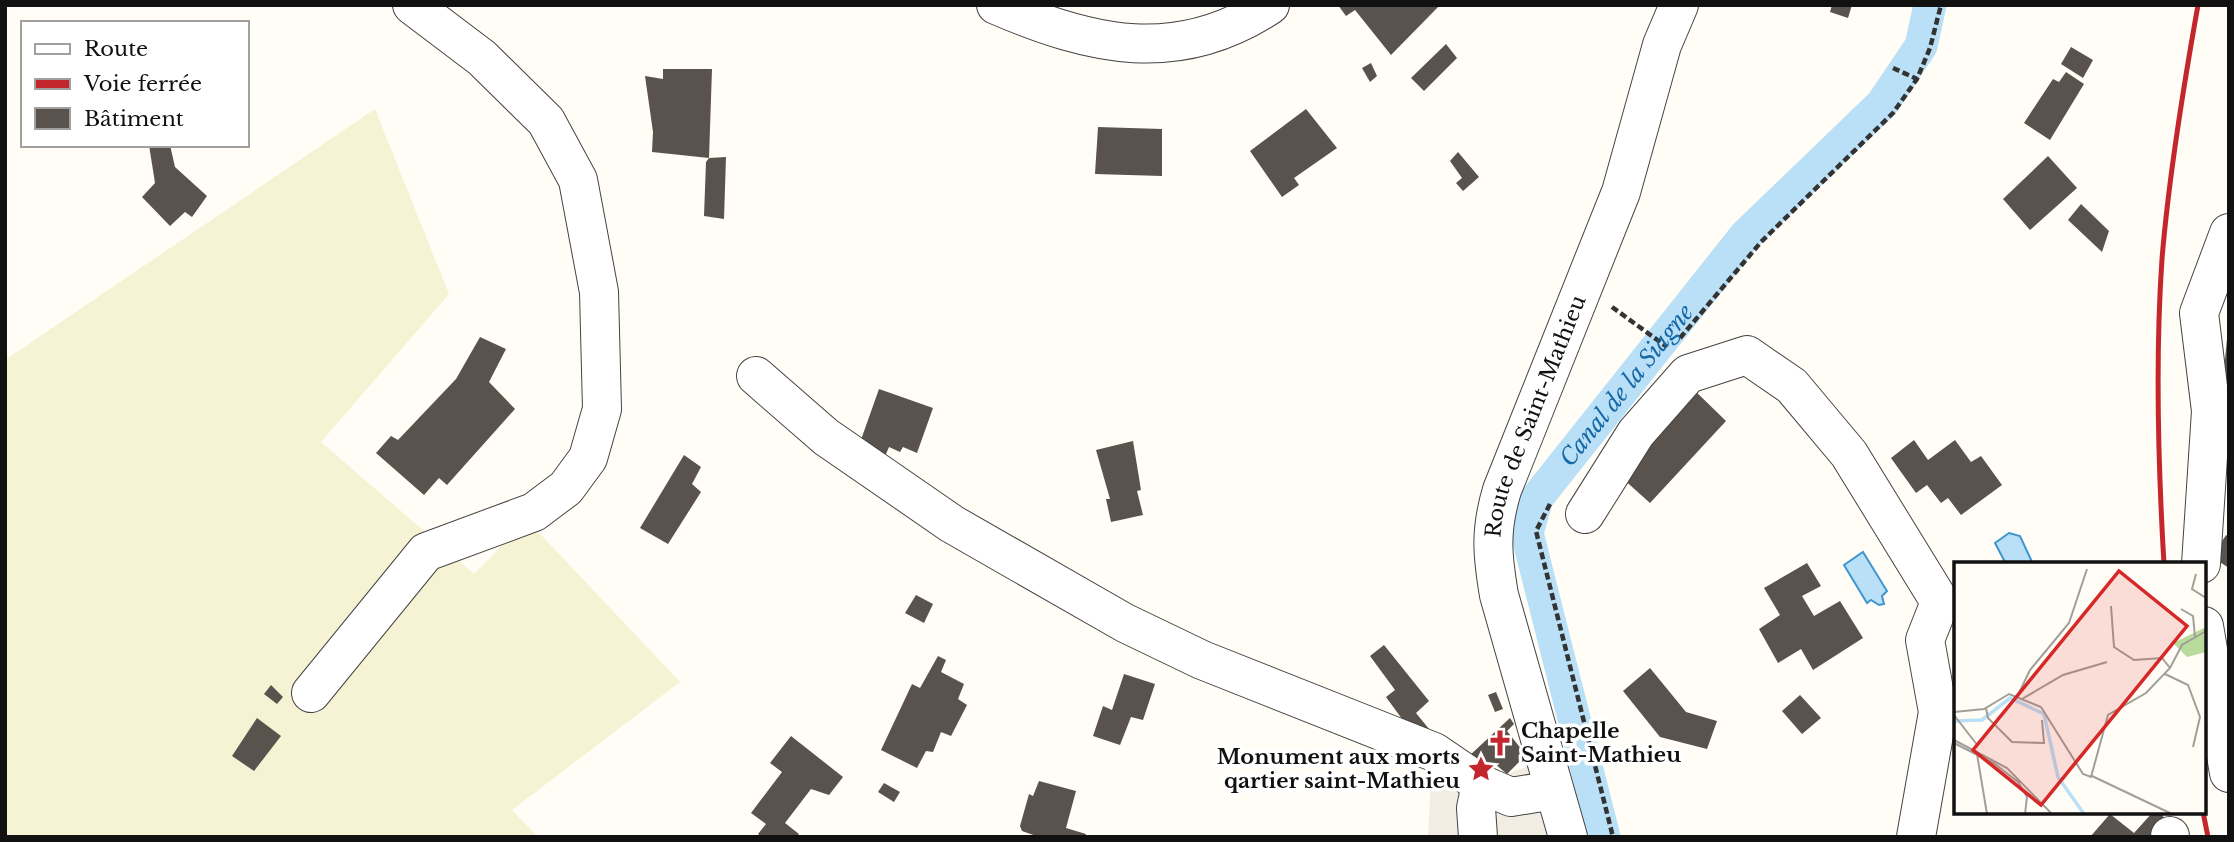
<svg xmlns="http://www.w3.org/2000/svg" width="2234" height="842" viewBox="0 0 2234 842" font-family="'Libre Baskerville',serif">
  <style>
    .farmland { fill: #f6f3d4 }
    .plaza { fill: #f1ede2 }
    .water { fill: #b9e0f7; stroke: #3f96cf; stroke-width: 2 }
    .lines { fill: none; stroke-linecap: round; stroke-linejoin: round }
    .canal { stroke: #b9e0f7; stroke-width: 33 }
    .building { fill: #5a524d }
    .minor-casing { stroke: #444; stroke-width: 40 }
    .path { stroke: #333; stroke-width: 4.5; stroke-dasharray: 7 3.5; stroke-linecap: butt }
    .minor { stroke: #fff; stroke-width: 38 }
    .rail { stroke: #c4262e; stroke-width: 5 }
    .labels { text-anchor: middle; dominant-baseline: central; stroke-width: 7; stroke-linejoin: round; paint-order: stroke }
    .street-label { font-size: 21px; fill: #111; stroke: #fff }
    .poi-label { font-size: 21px; font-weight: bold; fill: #111; stroke: #fff; text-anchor: start }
    .water-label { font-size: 23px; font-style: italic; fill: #1768a6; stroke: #fff }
    .inset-river { fill: none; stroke: #b9e0f7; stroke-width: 3.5 }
    .inset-road { fill: none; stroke: #a09f9a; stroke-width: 2 }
    .view { fill: #d62828; fill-opacity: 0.15; stroke: #d62828; stroke-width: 3.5 }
    .inset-edge { fill: none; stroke: #111; stroke-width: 3.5 }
  </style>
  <rect width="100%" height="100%" fill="#fffdf5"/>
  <!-- farmland -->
  <polygon class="farmland" points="375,109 449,294 321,442 474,574 527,520 680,682 512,810 538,837 5,837 5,360"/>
  <!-- plaza -->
  <polygon class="plaza" points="1469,756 1507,774 1531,765 1548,837 1428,837 1432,759"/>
  <!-- water -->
  <g class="water">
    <polygon points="2009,533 2020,536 2033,564 2006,564 1995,543"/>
    <polygon points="1863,552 1887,591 1882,596 1884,604 1879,605 1871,600 1867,603 1844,565"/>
  </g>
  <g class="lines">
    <!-- canal -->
    <path class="canal" id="s1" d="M1604 837 1527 533 1537 498 1745 236 1882 104 1921 46 1930 5"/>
  </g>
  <!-- building -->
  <g class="building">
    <polygon points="1338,5 1440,5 1391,55 1355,10 1346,16"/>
    <polygon points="1832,5 1852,5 1848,18 1830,12"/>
    <polygon points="1446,44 1457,58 1424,91 1411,78"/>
    <polygon points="2071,47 2093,60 2083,78 2061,64"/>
    <polygon points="1371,63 1377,76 1370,82 1362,68"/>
    <polygon points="663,69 712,69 709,158 726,157 724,219 704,216 706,162 709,158 652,152 653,132 645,76 663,79"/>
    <polygon points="2066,72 2084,84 2050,140 2024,123 2053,79 2059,82"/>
    <polygon points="1306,109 1337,148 1294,178 1299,185 1282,197 1250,151"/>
    <polygon points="1098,127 1162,129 1162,176 1095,174"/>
    <polygon points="149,145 170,145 175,167 207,196 192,217 185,212 170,226 142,197 155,183"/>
    <polygon points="1458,152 1479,177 1463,191 1456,183 1462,178 1450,161"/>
    <polygon points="2048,156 2077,188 2030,230 2003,199"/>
    <polygon points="2081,204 2109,231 2102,252 2068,220"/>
    <polygon points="480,337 506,349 489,382 515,409 447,485 439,478 424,495 376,453 391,436 398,440 456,379"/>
    <polygon points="2227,339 2229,339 2229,381 2223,380"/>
    <polygon points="1688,384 1726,421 1650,503 1621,477"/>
    <polygon points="879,389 933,408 917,453 903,447 900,452 889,447 881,466 857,451"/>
    <polygon points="1914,440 1928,460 1955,440 1971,462 1981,456 2002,485 1961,515 1948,498 1941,503 1927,485 1916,493 1891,458"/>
    <polygon points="1133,441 1141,490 1137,491 1143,515 1111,522 1106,499 1110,499 1096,450"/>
    <polygon points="684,455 701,467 692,484 701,492 668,544 640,528"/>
    <polygon points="2226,535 2229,537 2229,568 2212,557"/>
    <polygon points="1807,563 1821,586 1802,596 1814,616 1840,601 1863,638 1813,670 1801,649 1778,663 1759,629 1780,615 1764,588"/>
    <polygon points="916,595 933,604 924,623 905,613"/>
    <polygon points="1384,645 1429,701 1416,713 1429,729 1421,737 1405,723 1386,697 1395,690 1370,656"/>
    <polygon points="938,656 946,660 941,672 964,684 958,699 967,705 951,736 941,732 933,752 926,751 917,768 881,750 912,684 920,688"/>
    <polygon points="1650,668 1686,712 1717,721 1707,749 1660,737 1623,691"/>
    <polygon points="1124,674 1155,684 1143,720 1131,717 1120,745 1093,736 1103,706 1112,710"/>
    <polygon points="271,685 283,697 277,704 264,694"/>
    <polygon points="1496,692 1503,709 1495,712 1488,695"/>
    <polygon points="1800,695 1821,718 1802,734 1782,711"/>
    <polygon points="257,718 281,736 254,771 232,756"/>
    <polygon points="1510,718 1514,724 1507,731 1526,755 1507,774 1495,764 1493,768 1469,756"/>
    <polygon points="791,736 843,777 829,795 811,789 785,823 799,834 797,837 762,837 758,834 766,824 751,813 782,772 770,763"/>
    <polygon points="1039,781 1076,791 1066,828 1086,834 1085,837 1039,837 1022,831 1020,826 1029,794 1033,796"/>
    <polygon points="884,783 900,792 894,802 878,792"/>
    <polygon points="2153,812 2162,812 2166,829 2160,837 2090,837 2110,814 2134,833"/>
  </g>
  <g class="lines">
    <!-- minor casing -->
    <g class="minor-casing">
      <g id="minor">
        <path d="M996 5C1091 46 1178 66 1270 5"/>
        <polyline points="756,376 826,437 952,524 1125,623 1202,660 1434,752 1481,784 1511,797 1554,790"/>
        <polyline points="1585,514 1636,433 1688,374 1747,355 1792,386 1849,454 1940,602 1925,640 1938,712 1916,837"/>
        <polyline points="2201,564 2211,411 2199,313 2229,233"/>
        <polyline points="2204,626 2229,773"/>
        <polyline points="311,693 426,552 534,512 566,488 588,458 602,409 599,292 578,180 546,121 482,58 412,5"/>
        <polyline points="1478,837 1476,808 1481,784"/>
        <path id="s2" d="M1568 837 1499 595C1492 554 1490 530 1502 490L1621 192 1662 45 1679 5"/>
        <polyline points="2170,837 2170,836"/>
      </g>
    </g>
    <!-- path -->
    <g class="path">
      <polyline points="1893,68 1917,79"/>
      <polyline points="1612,307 1667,347"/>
      <polyline points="1680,338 1761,242 1893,113 1917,79 1930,48 1941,5"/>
      <polyline points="1550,504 1536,531 1613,837"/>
    </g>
    <!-- minor -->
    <use href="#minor" class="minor"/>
    <!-- rail -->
    <g class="rail">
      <path d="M2164 564C2158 463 2155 360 2162 259 2169 174 2183 89 2198 5"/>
      <polyline points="2203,812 2208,837"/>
    </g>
  </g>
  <!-- icons -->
  <defs>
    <g id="church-bare" transform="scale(2.1)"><path d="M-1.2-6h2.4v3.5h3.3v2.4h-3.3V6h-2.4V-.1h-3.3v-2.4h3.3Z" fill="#c4262e" stroke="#fff" stroke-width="2.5" paint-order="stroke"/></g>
    <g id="sight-bare" transform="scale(2.1)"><path d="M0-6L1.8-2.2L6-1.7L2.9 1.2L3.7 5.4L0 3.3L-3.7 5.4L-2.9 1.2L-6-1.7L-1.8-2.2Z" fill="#c4262e" stroke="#fff" stroke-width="2.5" paint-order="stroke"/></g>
  </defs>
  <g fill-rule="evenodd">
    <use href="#church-bare" x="1500" y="743"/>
    <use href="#sight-bare" x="1481" y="769"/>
  </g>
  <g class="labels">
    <!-- street labels -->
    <g class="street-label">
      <text stroke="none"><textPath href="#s2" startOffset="438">Route de Saint-Mathieu</textPath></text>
    </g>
    <!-- poi labels -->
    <g class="poi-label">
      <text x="1521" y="731">Chapelle<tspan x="1521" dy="24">Saint-Mathieu</tspan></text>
      <text x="1460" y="757" text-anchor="end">Monument aux morts<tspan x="1460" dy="24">qartier saint-Mathieu</tspan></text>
    </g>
    <!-- water labels -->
    <g class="water-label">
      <text stroke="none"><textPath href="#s1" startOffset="494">Canal de la Siagne</textPath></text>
    </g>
  </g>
  <!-- overview -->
  <g transform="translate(1954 562)">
    <rect width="252" height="252" fill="#fffdf5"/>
    <path d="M252 65V90L233 95 219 81Z" fill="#b9dc9c"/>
    <path class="inset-river" d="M0 159 28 158 56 136 90 152 104 215 130 252"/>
    <path class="inset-road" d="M242 12 238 27 252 36M157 44 160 85 180 98 208 96 216 106M227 47 239 54 241 75M211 112 234 123 246 155 239 185M63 135 76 108 115 61 133 7M68 137 109 113 153 100M32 146 34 156 58 180 90 181 88 158M0 150 30 147 55 132 87 145 129 212 137 215 154 153 192 131 216 106 228 83 252 69M0 153 24 184M0 178 53 206 98 252M0 181 41 202 64 220 73 235 71 252M23 192 33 252M138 214 218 252"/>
    <path class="view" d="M165 9 233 64 87 243 19 188Z"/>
    <rect width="252" height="252" class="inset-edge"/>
  </g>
  <!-- border -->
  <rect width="2234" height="842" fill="none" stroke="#111111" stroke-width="14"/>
  <!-- legend -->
  <rect x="21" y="21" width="228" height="126" fill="#ffffff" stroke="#a0a0a0" stroke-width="2"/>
  <rect x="35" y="44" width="35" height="10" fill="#ffffff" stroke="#a0a0a0" stroke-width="2"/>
  <text x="84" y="56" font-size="21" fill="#111111">Route</text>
  <rect x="35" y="79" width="35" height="10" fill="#c4262e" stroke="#a0a0a0" stroke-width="2"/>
  <text x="84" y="91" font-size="21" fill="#111111">Voie ferrée</text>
  <rect x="35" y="108" width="35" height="21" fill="#5a524d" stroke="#a0a0a0" stroke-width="2"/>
  <text x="84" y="126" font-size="21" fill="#111111">Bâtiment</text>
</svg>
